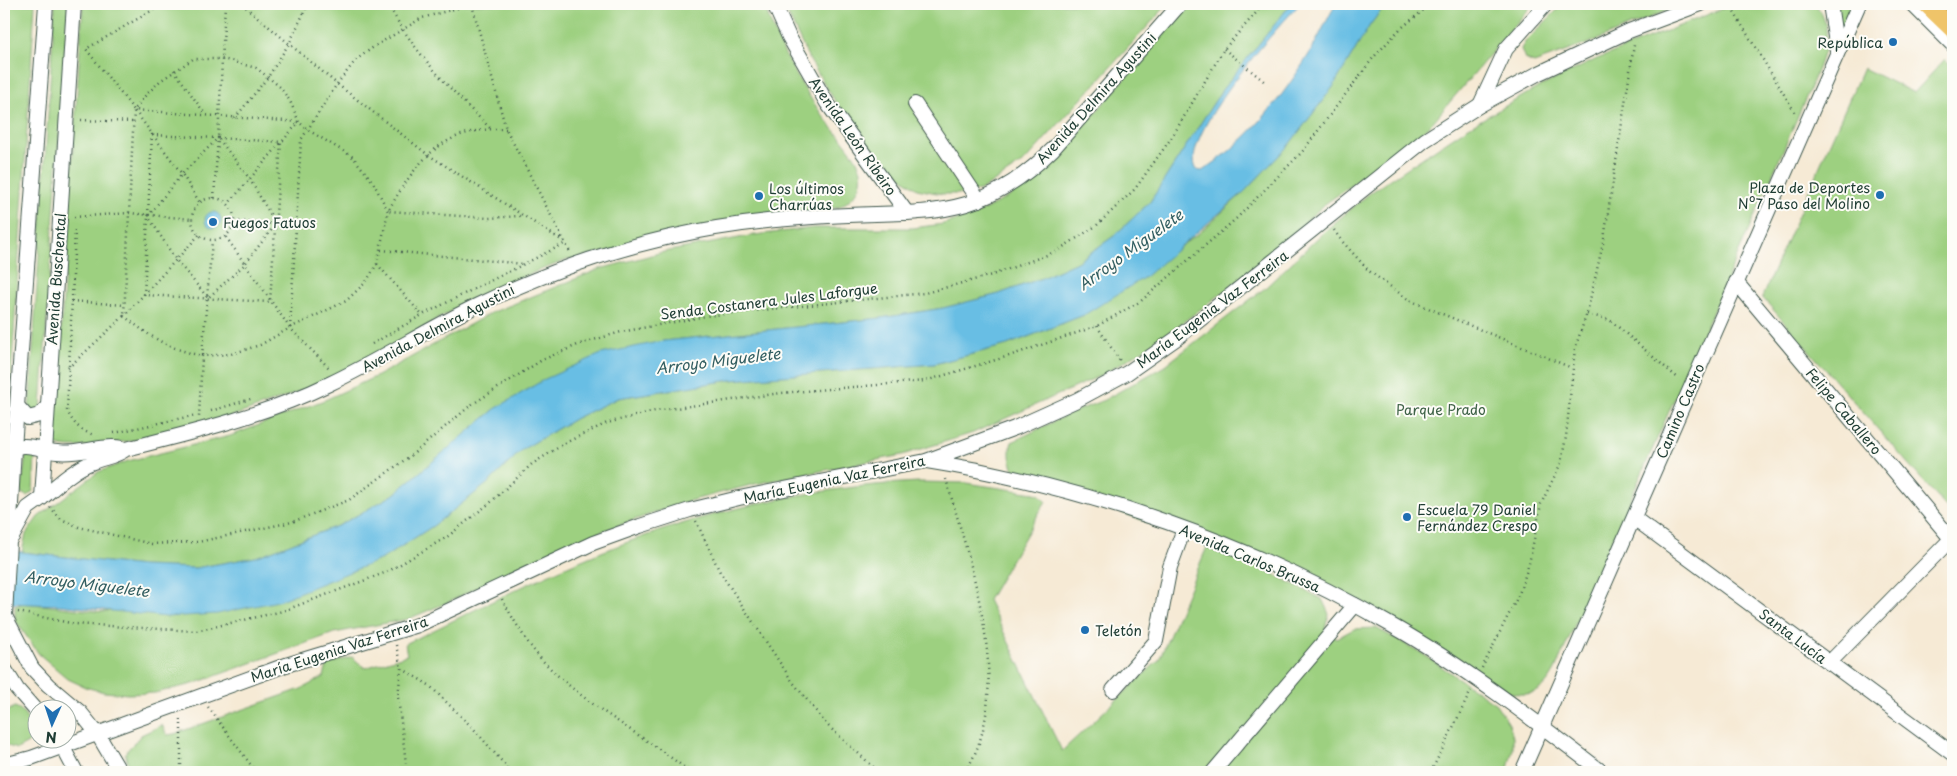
<svg xmlns="http://www.w3.org/2000/svg" width="1957" height="776" viewBox="0 0 1957 776" font-family="'Playpen Sans',sans-serif">
  <style>
    .green { fill: #9dd080; stroke: #5e865a }
    .water { fill: #67bee4; stroke: #437e8c }
    .lines { fill: none; stroke-linecap: round; stroke-linejoin: round }
    .minor-casing { stroke: #3f574c; stroke-width: 16 }
    .major-casing { stroke: #3f574c; stroke-width: 20 }
    .path { stroke: #3f574c; stroke-width: 2.5; stroke-dasharray: 1 4; stroke-linecap: butt }
    .minor { stroke: #fff; stroke-width: 14 }
    .major { stroke: #efc469; stroke-width: 18 }
    .poi-dot { fill: #1f6fb2; stroke: #fdfcf7; stroke-width: 2 }
    .labels { text-anchor: middle; dominant-baseline: central; stroke-width: 4; stroke-linejoin: round; paint-order: stroke }
    .poi-label { font-size: 14px; fill: #1f3d34; stroke: #fdfcf7; text-anchor: start }
    .street-label { font-size: 14px; fill: #1f3d34; stroke: #fdfcf7 }
    .park-label { font-size: 14px; fill: #3e6247; stroke: #fdfcf7 }
    .water-label { font-size: 15px; font-style: italic; fill: #315d60; stroke: #fdfcf7 }
  </style>
  <rect width="100%" height="100%" fill="#fdfcf7"/>
  <filter id="ink" filterUnits="userSpaceOnUse"><feTurbulence type="fractalNoise" baseFrequency=".02" numOctaves="2"/><feDisplacementMap in="SourceGraphic" scale="10" xChannelSelector="R" yChannelSelector="G"/><feConvolveMatrix kernelMatrix="1 2 1 2 8 2 1 2 1" color-interpolation-filters="sRGB"/></filter>
  <filter id="wash" filterUnits="userSpaceOnUse"><feTurbulence type="fractalNoise" baseFrequency=".0096" numOctaves="4" result="noise"/><feDisplacementMap in="SourceGraphic" scale="20" xChannelSelector="R" yChannelSelector="G"/><feGaussianBlur stdDeviation="1.12" result="paint"/><feColorMatrix in="noise" values="0 0 0 0 0 0 0 0 0 0 0 0 0 0 0 0 0 1.4 0 .05"/><feComposite in="paint" operator="in"/></filter>
  <g filter="url(#wash)">
    <rect width="100%" height="100%" fill="#f6ead5"/>
    <!-- green -->
    <g class="green">
      <polygon points="4,4 35,4 8,425 4,440"/>
      <polygon points="55,4 68,4 41,407 39,411 29,411"/>
      <path d="M83 4H764C776 42 797 79 820 112 831 128 857 153 861 171 864 188 852 200 839 207L567 260C538 271 510 281 483 294 431 320 383 356 331 378 263 408 188 434 114 443 95 445 69 451 51 443L53 394 57 389Z"/>
      <polygon points="783,4 1168,4 1025,161 983,189 965,194 942,194 917,189 884,164 835,101 809,59"/>
      <polygon points="1190,4 1291,4 1222,90 1150,202 1114,236 1077,262 1042,278 999,294 943,308 881,318 663,341 495,409 393,495 340,525 256,557 195,568 143,566 22,552 26,534 38,517 98,472 128,461 230,436 327,399 377,376 491,313 600,269 659,253 755,235 813,228 913,228 943,224 976,214 1010,196 1056,158"/>
      <polygon points="1386,4 1533,4 1432,123 1405,147 1325,204 1257,266 1209,303 1156,342 1102,375 973,433 902,455 755,484 685,502 586,537 504,573 451,601 408,619 334,633 193,684 155,693 128,694 104,692 85,687 68,679 39,654 15,620 15,606 24,603 103,612 382,559 433,526 488,483 523,449 576,418 618,398 731,380 934,364 1007,345 1084,315 1198,234 1244,192 1288,146 1333,87 1370,25"/>
      <polygon points="1563,4 1683,4 1592,42 1534,63 1525,59 1521,49 1525,42"/>
      <path d="M1734 4H1815C1837 29 1822 58 1811 86 1727 281 1641 475 1555 670 1542 694 1530 698 1503 691L1361 601 1017 474C1010 463 1008 454 1012 442L1071 413 1104 400 1163 367 1265 288 1326 230 1370 193 1467 128 1537 88 1597 59Z"/>
      <polygon points="1835,4 1853,5 1840,31"/>
      <polygon points="1945,59 1953,67 1953,507 1946,507 1762,297 1863,68 1914,93"/>
      <polygon points="26,454 33,454 35,457 33,491 27,496 21,493"/>
      <path d="M919 482 966 483 1034 493 1039 494 1046 501 988 600 1062 751 1159 660 1207 547 1265 570 1322 599 1329 614 1325 628 1337 638 1354 629 1376 628 1420 652 1496 704 1509 724 1513 737V749L1507 772H130L125 753 141 735 162 725 167 735 174 734 301 689 324 677 327 665 352 657 365 668 407 655 405 644 411 641C470 613 528 582 589 557 695 514 804 487 919 482Z"/>
      <path d="M15 707 21 710 34 729 28 743 17 749 8 746 4 741C4 726 0 713 15 707Z"/>
    </g>
    <!-- water -->
    <g class="water">
      <path d="M1291 4H1300C1277 27 1176 140 1197 170L1202 171C1248 142 1283 97 1311 51 1320 35 1327 19 1336 4H1386L1370 25 1333 87 1288 146 1244 192 1145 277 1084 315 1007 345 934 364 731 380 618 398 576 418 523 449 488 483 433 526 382 559 278 601 217 614 166 617 60 605 4 603V550L143 566 195 568 256 557 340 525 393 495 495 409 545 379 601 354 663 341 881 318 943 308 999 294 1042 278 1077 262 1114 236 1150 202 1222 90Z"/>
      <circle cx="213" cy="220" r="8"/>
    </g>
  </g>
  <g filter="url(#ink)">
    <g class="lines">
      <!-- minor casing -->
      <g class="minor-casing">
        <g id="minor">
          <polyline points="46,4 14,448 5,616 32,668 48,685 80,712 97,733 120,772"/>
          <polyline points="774,4 789,37 827,103 907,213"/>
          <polyline points="1830,4 1837,50"/>
          <polyline points="1912,4 1953,45"/>
          <polyline points="1952,4 1953,5"/>
          <polyline points="915,104 979,200"/>
          <polyline points="1480,105 1506,49 1546,4"/>
          <polyline points="1736,282 1953,541"/>
          <polyline points="18,407 28,418 40,415 46,408"/>
          <path d="M4 458C9 453 14 446 23 446 34 445 45 451 57 452 79 455 101 444 122 448"/>
          <path d="M927 461C1088 487 1250 543 1391 625 1465 667 1534 720 1602 772"/>
          <path d="M42 498C57 485 74 469 93 462 105 457 115 457 126 449 195 432 265 415 329 384 380 360 428 329 478 305 540 275 604 252 670 237 722 225 775 219 828 216 925 210 977 224 1053 149L1180 4"/>
          <polyline points="1634,518 1953,754"/>
          <polyline points="12,537 28,508 42,498 74,4"/>
          <polyline points="1829,663 1953,537"/>
          <polyline points="4,668 17,689 38,713"/>
          <polyline points="1113,690 1156,641 1170,567 1184,529"/>
          <polyline points="58,738 76,772"/>
          <polyline points="4,765 31,758 286,665 418,625 593,543 640,526 690,510 739,498 926,461 1015,428 1077,400 1127,373 1177,338 1425,140 1480,105 1537,74 1629,31 1701,4"/>
          <polyline points="1213,772 1355,605"/>
          <polyline points="1522,772 1859,4"/>
        </g>
      </g>
      <!-- major casing -->
      <g class="major-casing">
        <polyline id="major" points="1927,4 1953,29"/>
      </g>
      <!-- path -->
      <g class="path">
        <polyline points="163,4 86,49 134,110 299,122 308,130 353,157 373,182 388,211 377,264 366,282 346,301 290,328 260,345 231,354 202,356 199,417"/>
        <polyline points="242,4 337,84 427,154 566,243"/>
        <path d="M388 4C413 52 452 91 491 129"/>
        <polyline points="1729,4 1796,114"/>
        <polyline points="472,5 506,129 570,252"/>
        <polyline points="1224,49 1265,82"/>
        <polyline points="174,70 205,114"/>
        <polyline points="135,111 182,174 200,203"/>
        <polyline points="235,118 268,77 290,42 308,4"/>
        <polyline points="81,120 134,122"/>
        <path d="M506 129C441 127 417 161 388 211L489 218 520 216"/>
        <circle cx="213" cy="219" r="21"/>
        <polyline points="214,198 218,138 281,142 270,302 144,295 152,135 218,138 182,174 148,216 176,260 208,298 244,265 276,224 249,178 218,138 225,4"/>
        <polyline points="74,217 129,213 191,219"/>
        <polyline points="234,221 275,224"/>
        <path d="M75 230 67 411C74 424 79 430 94 435"/>
        <polyline points="1334,230 1341,240 1369,271 1409,300 1572,368"/>
        <path d="M199 235 124 316C152 338 167 348 202 356L212 241"/>
        <polyline points="226,237 290,328 330,369"/>
        <polyline points="381,250 524,264"/>
        <polyline points="377,264 422,315"/>
        <polyline points="71,301 125,305"/>
        <polyline points="1587,314 1610,320 1679,379"/>
        <polyline points="1097,326 1120,361"/>
        <polyline points="290,328 301,140 337,84 356,60 375,46 422,18 472,4"/>
        <polyline points="372,344 422,315 566,243"/>
        <polyline points="68,368 124,316 134,110 145,96 160,81 193,59 223,59 256,68 268,77 280,87 290,101 299,122 229,203"/>
        <polyline points="211,411 254,398"/>
        <polyline points="114,433 196,415"/>
        <path d="M946 479C970 563 1017 692 965 772"/>
        <polyline points="50,507 61,519 79,527 152,544 198,542 292,522 349,500 413,454 471,405 542,360 580,344 621,332 706,316 925,293 992,275 1055,252 1096,226 1135,189 1172,137 1224,49 1264,4"/>
        <polyline points="696,521 720,572 792,681 827,725 879,772"/>
        <path d="M502 599C515 622 529 648 548 666 588 707 645 736 690 772"/>
        <polyline points="18,612 75,624 196,631 283,611 387,572 447,537 491,502 532,464 567,442 607,423 655,411 781,393 925,381 1009,356 1097,326 1141,301 1237,218 1302,152 1373,58 1399,30 1431,4"/>
        <polyline points="396,645 401,668 429,685 473,728 511,772"/>
        <polyline points="401,668 398,697 407,772"/>
        <polyline points="1482,668 1519,594 1529,564 1541,504 1561,463 1566,437 1575,348 1587,313 1604,239 1634,45"/>
        <polyline points="208,707 256,772"/>
        <polyline points="181,719 181,772"/>
        <polyline points="1431,772 1471,691"/>
      </g>
      <!-- minor -->
      <use href="#minor" class="minor"/>
      <!-- major -->
      <use href="#major" class="major"/>
    </g>
  </g>
  <!-- markers -->
  <g class="poi-dot">
    <circle cx="1893" cy="42" r="5"/>
    <circle cx="1880" cy="195" r="5"/>
    <circle cx="759" cy="196" r="5"/>
    <circle cx="213" cy="222" r="5"/>
    <circle cx="1407" cy="517" r="5"/>
    <circle cx="1085" cy="630" r="5"/>
  </g>
  <g class="labels">
    <!-- poi labels -->
    <g class="poi-label">
      <text x="1883" y="42" text-anchor="end">República</text>
      <text x="1870" y="187" text-anchor="end">Plaza de Deportes<tspan x="1870" dy="16">Nº7 Paso del Molino</tspan></text>
      <text x="769" y="188">Los últimos<tspan x="769" dy="16">Charrúas</tspan></text>
      <text x="223" y="222">Fuegos Fatuos</text>
      <text x="1417" y="509">Escuela 79 Daniel<tspan x="1417" dy="16">Fernández Crespo</tspan></text>
      <text x="1095" y="630">Teletón</text>
    </g>
    <!-- street labels -->
    <g class="street-label">
      <text transform="translate(1096 98) rotate(-48)">Avenida Delmira Agustini</text>
      <text transform="translate(853 136) rotate(55)">Avenida León Ribeiro</text>
      <text transform="translate(56 279) rotate(-86)">Avenida Buschental</text>
      <text transform="translate(769 301) rotate(-7)">Senda Costanera Jules Laforgue</text>
      <text transform="translate(1212 309) rotate(-37)">María Eugenia Vaz Ferreira</text>
      <text transform="translate(438 328) rotate(-28)">Avenida Delmira Agustini</text>
      <text transform="translate(1680 411) rotate(-67)">Camino Castro</text>
      <text transform="translate(1844 411) rotate(50)">Felipe Caballero</text>
      <text transform="translate(834 479) rotate(-12)">María Eugenia Vaz Ferreira</text>
      <text transform="translate(1250 558) rotate(23)">Avenida Carlos Brussa</text>
      <text transform="translate(1793 636) rotate(37)">Santa Lucía</text>
      <text transform="translate(339 649) rotate(-18)">María Eugenia Vaz Ferreira</text>
    </g>
    <!-- park labels -->
    <g class="park-label">
      <text x="1441" y="409">Parque Prado</text>
    </g>
    <!-- water labels -->
    <g class="water-label">
      <text transform="translate(1130 249) rotate(-36)">Arroyo Miguelete</text>
      <text transform="translate(718 360) rotate(-7)">Arroyo Miguelete</text>
      <text transform="translate(87 583) rotate(7)">Arroyo Miguelete</text>
    </g>
  </g>
  <!-- margin -->
  <rect width="1957" height="776" fill="none" stroke="#fdfcf7" stroke-width="20"/>
  <!-- north arrow -->
  <g transform="translate(52 724) rotate(183)"><circle r="24" fill="#fdfcf7" stroke="#a4b0a9"/>
  <path d="M0-4L9 19L0 12L-9 19Z" fill="#1f6fb2"/>
  <text y="-8" font-size="14" font-weight="bold" text-anchor="middle" fill="#1f3d34">N</text>
  </g>
</svg>
